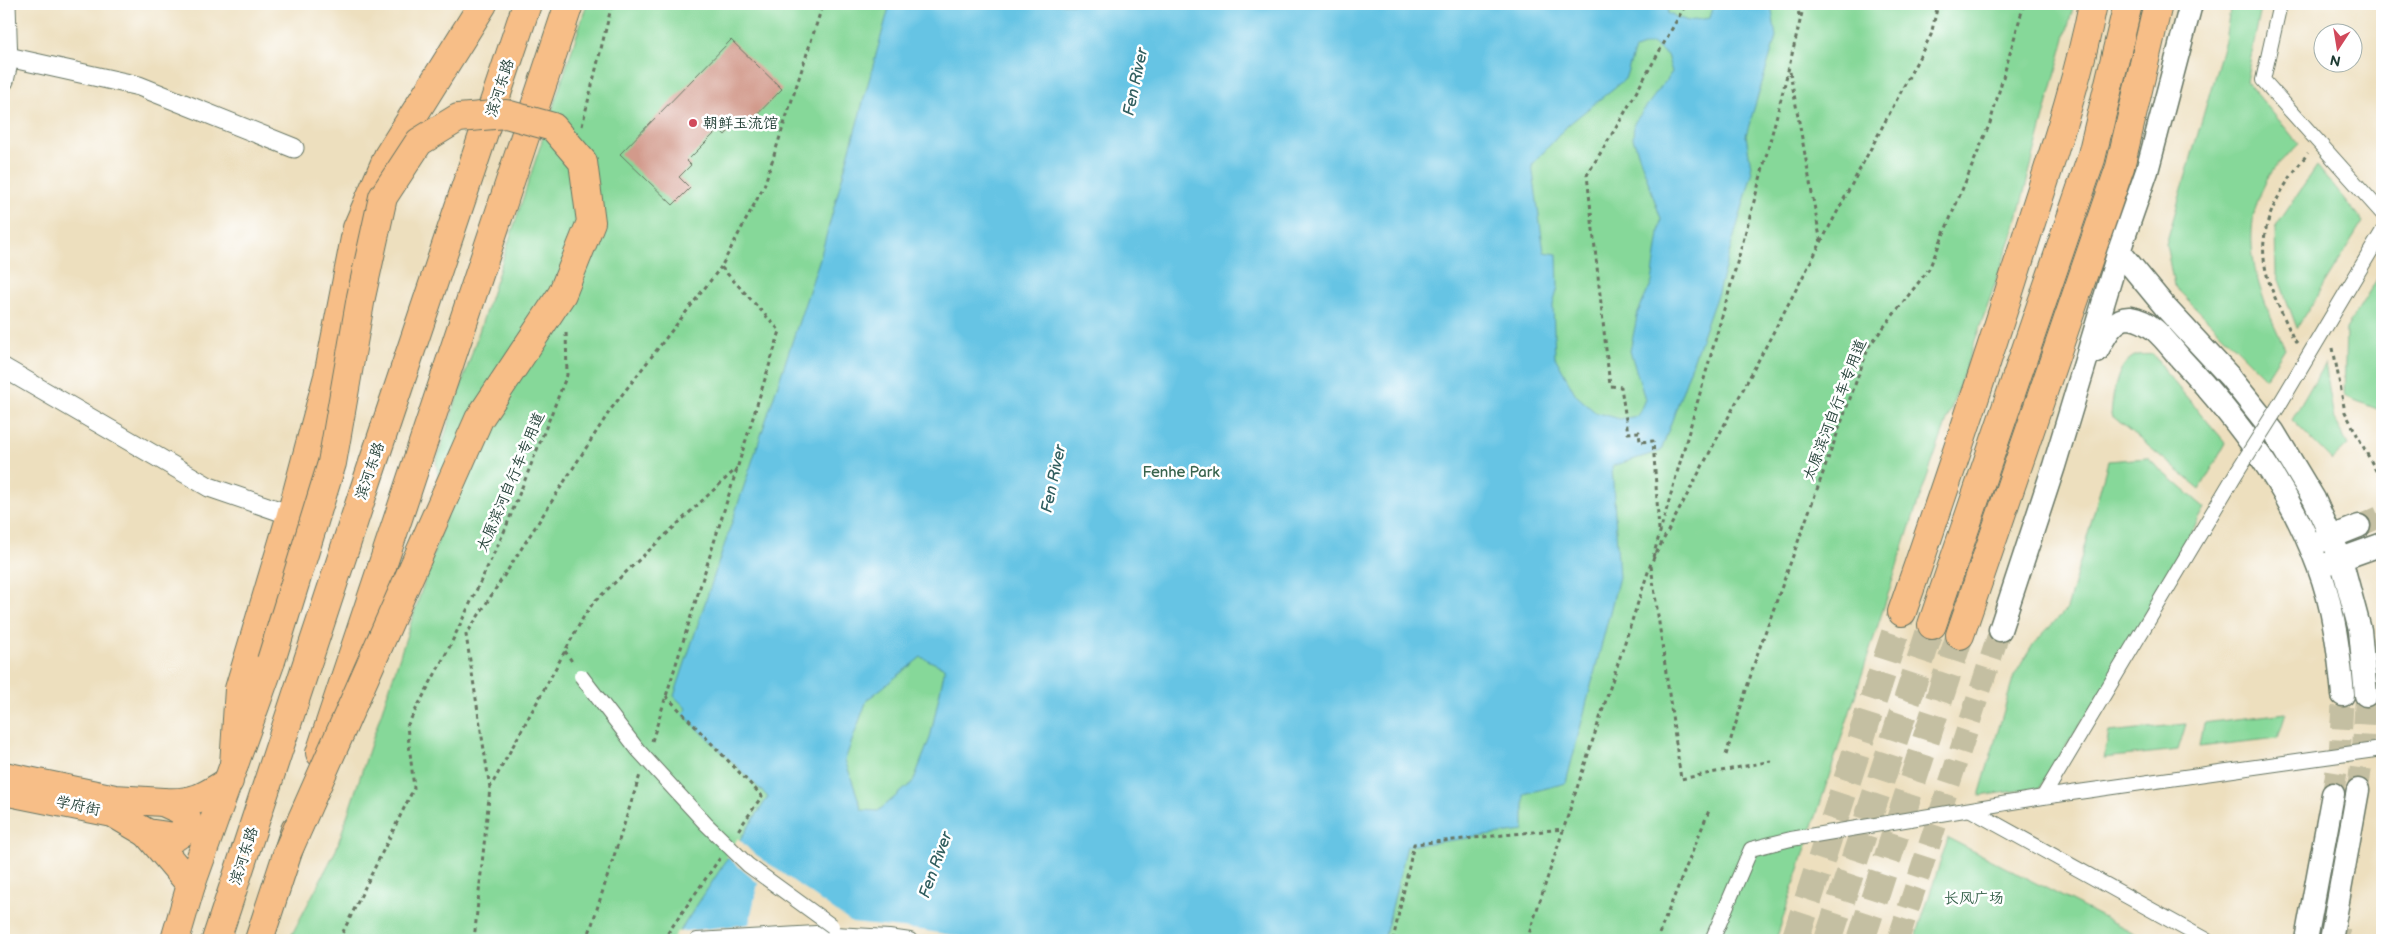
<svg xmlns="http://www.w3.org/2000/svg" width="2386" height="944" viewBox="0 0 2386 944" font-family="'Balsamiq Sans','LXGW WenKai TC',sans-serif">
  <style>
    .green { fill: #86d899; stroke: #528a66 }
    .water { fill: #66c4e4; stroke: #42808c; fill-rule: evenodd }
    .pier { fill: #eddfbe }
    .building { fill: #d29a8b }
    .lines { fill: none; stroke-linecap: round; stroke-linejoin: round }
    .tertiary-tunnel { stroke: #c4bfa2; stroke-width: 22; stroke-dasharray: 22 11; stroke-linecap: butt }
    .trunk-tunnel { stroke: #c4bfa2; stroke-width: 28; stroke-dasharray: 28 14; stroke-linecap: butt }
    .pedestrian-casing { stroke: #677664; stroke-width: 16 }
    .minor-casing { stroke: #677664; stroke-width: 21 }
    .tertiary-casing { stroke: #677664; stroke-width: 25 }
    .primary-casing { stroke: #677664; stroke-width: 30 }
    .trunk-casing { stroke: #677664; stroke-width: 30 }
    .path { stroke: #677664; stroke-width: 3; stroke-dasharray: 4 4; stroke-linecap: butt }
    .pedestrian { stroke: #fff; stroke-width: 14 }
    .minor { stroke: #fff; stroke-width: 19 }
    .tertiary { stroke: #fff; stroke-width: 22 }
    .primary { stroke: #f7be87; stroke-width: 28 }
    .trunk { stroke: #f7be87; stroke-width: 28 }
    .pedestrian-bridge-casing { stroke: #677664; stroke-width: 16; stroke-linecap: butt }
    .trunk-bridge-casing { stroke: #677664; stroke-width: 30; stroke-linecap: butt }
    .pedestrian-bridge { stroke: #fff; stroke-width: 14 }
    .trunk-bridge { stroke: #f7be87; stroke-width: 28 }
    .poi-dot { fill: #d1495b; stroke: #fff; stroke-width: 2 }
    .labels { text-anchor: middle; dominant-baseline: central; stroke-width: 5; stroke-linejoin: round; paint-order: stroke }
    .street-label { font-size: 15px; fill: #1f3d34; stroke: #fff }
    .poi-label { font-size: 15px; fill: #1f3d34; stroke: #fff; text-anchor: start }
    .park-label { font-size: 15px; fill: #39644d; stroke: #fff }
    .water-label { font-size: 16px; font-style: italic; fill: #315f60; stroke: #fff }
  </style>
  <rect width="100%" height="100%" fill="#fff"/>
  <filter id="ink" filterUnits="userSpaceOnUse"><feTurbulence type="fractalNoise" baseFrequency=".02" numOctaves="2"/><feDisplacementMap in="SourceGraphic" scale="10" xChannelSelector="R" yChannelSelector="G"/><feConvolveMatrix kernelMatrix="1 2 1 2 8 2 1 2 1" color-interpolation-filters="sRGB"/></filter>
  <filter id="wash" filterUnits="userSpaceOnUse"><feTurbulence type="fractalNoise" baseFrequency=".0096" numOctaves="4" result="noise"/><feDisplacementMap in="SourceGraphic" scale="20" xChannelSelector="R" yChannelSelector="G"/><feGaussianBlur stdDeviation="1.12" result="paint"/><feColorMatrix in="noise" values="0 0 0 0 0 0 0 0 0 0 0 0 0 0 0 0 0 1.4 0 .05"/><feComposite in="paint" operator="in"/></filter>
  <g filter="url(#wash)">
    <rect width="100%" height="100%" fill="#eddfbe"/>
    <!-- green -->
    <g class="green">
      <polygon points="587,4 2074,4 2014,230 1913,517 1776,940 289,940 336,850 445,519 436,462"/>
      <path d="M2231 4H2262L2246 81 2299 144C2289 154 2276 164 2270 175 2234 233 2258 292 2285 348L2266 378 2174 286 2166 244 2225 40Z"/>
      <polygon points="2317,166 2363,222 2297,328 2276,272 2275,228"/>
      <polygon points="2382,271 2382,411 2344,396 2346,329"/>
      <path d="M2153 354 2166 373 2226 443 2200 489 2111 415C2113 397 2115 363 2137 355 2141 354 2148 355 2153 354Z"/>
      <polygon points="2325,363 2334,420 2348,445 2332,460 2292,420"/>
      <polygon points="2147,458 2205,508 2108,682 2039,788 1979,796 2014,676 2034,643 2067,609 2108,461"/>
      <polygon points="2286,713 2278,738 2199,747 2203,723"/>
      <polygon points="2186,724 2178,750 2104,758 2109,732"/>
      <polygon points="1948,838 2147,940 1915,940"/>
    </g>
    <!-- water -->
    <path class="water" d="M890 4H1668V14L1688 21 1710 18 1714 4H1771L1776 37 1746 135 1752 174 1718 292 1661 451 1612 466 1619 577 1566 783 1524 794V831L1407 846 1384 940H674L768 797 683 714 687 709 674 696 820 258ZM1652 43 1667 55 1672 72 1634 123 1633 138 1661 219 1652 282 1638 312 1630 351 1645 399 1638 416 1620 419 1595 412 1576 395 1555 357 1553 305 1558 287 1557 254 1544 252 1532 165 1568 125 1625 79 1635 49ZM921 657 945 668 930 738 913 782 878 811 862 810 845 760 867 700Z"/>
    <!-- pier -->
    <polygon class="pier" points="738,838 751,851 852,923 921,930 981,940 672,940 677,932 749,924 758,883 726,856"/>
    <g id="blocks">
      <!-- building -->
      <polygon class="building" points="731,40 782,89 746,126 740,120 725,135 719,129 687,161 691,165 679,177 690,188 673,205 620,154"/>
    </g>
  </g>
  <g filter="url(#ink)">
    <use href="#blocks" fill-opacity="0" stroke="#677664" stroke-width="1"/>
    <g class="lines">
      <!-- tertiary-tunnel -->
      <g class="tertiary-tunnel">
        <polyline points="2359,526 2382,516"/>
        <polyline points="2358,790 2363,750 2366,695"/>
        <polyline points="2333,794 2340,748 2343,695"/>
        <polyline points="2343,939 2348,940"/>
        <polyline points="1898,940 2000,630"/>
      </g>
      <!-- trunk-tunnel -->
      <g class="trunk-tunnel">
        <polyline points="1795,940 1902,612"/>
        <polyline points="1828,940 1932,625"/>
        <polyline points="1861,940 1960,635"/>
      </g>
      <!-- pedestrian casing -->
      <g class="pedestrian-casing">
        <g id="pedestrian">
          <polyline points="2280,4 2263,80 2382,213"/>
          <polyline points="2278,407 2382,232"/>
          <polyline points="2043,797 2238,470"/>
          <polyline points="1971,810 2206,940"/>
          <polyline points="697,940 816,933 889,937 910,940"/>
          <polyline points="1712,940 1751,849 1791,839 2043,797 2382,749"/>
        </g>
      </g>
      <!-- minor casing -->
      <g class="minor-casing">
        <g id="minor">
          <polyline points="8,57 139,86 294,148"/>
          <polyline points="4,81 8,63 6,4"/>
          <polyline points="4,368 209,487 291,515"/>
        </g>
      </g>
      <!-- tertiary casing -->
      <g class="tertiary-casing">
        <g id="tertiary">
          <polyline points="2119,251 2166,308 2229,376 2273,431 2314,499 2341,559 2360,630 2366,695"/>
          <path d="M2097 351C2104 339 2113 317 2130 318 2153 321 2167 343 2181 359 2238 420 2289 487 2318 566 2334 608 2339 652 2343 695"/>
          <polyline points="2319,542 2359,526"/>
          <polyline points="2327,564 2380,545"/>
          <polyline points="2000,630 2054,466 2119,251 2147,171 2191,4"/>
          <polyline points="2306,940 2333,794"/>
          <polyline points="2331,940 2358,790"/>
        </g>
      </g>
      <!-- primary casing -->
      <g class="primary-casing">
        <polyline id="primary" points="4,776 115,799 163,802 183,811 187,819 184,831 175,837 147,833 113,813 4,791"/>
      </g>
      <!-- trunk casing -->
      <g class="trunk-casing">
        <g id="trunk">
          <path d="M1902 612C1946 486 1988 360 2028 232 2052 157 2078 81 2093 4"/>
          <polyline points="1932,625 2091,159 2128,4"/>
          <polyline points="1960,635 2120,167 2158,4"/>
          <polyline points="320,753 569,4"/>
          <polyline points="234,765 239,689 291,515 328,376 357,228 388,156 483,4"/>
          <path d="M163 802C193 804 204 797 229 781"/>
          <polyline points="147,833 191,885 175,940"/>
          <polyline points="191,885 271,661"/>
          <polyline points="216,940 365,487 527,4"/>
          <polyline points="259,940 295,830"/>
        </g>
      </g>
      <!-- path -->
      <g class="path">
        <polyline points="1798,4 1799,18"/>
        <polyline points="1790,72 1821,243"/>
        <polyline points="582,126 612,4"/>
        <path d="M2297 343 2293 338C2283 313 2266 285 2264 258 2260 218 2285 183 2308 153"/>
        <polyline points="2333,348 2345,412 2382,482"/>
        <polyline points="1659,530 1653,441 1640,442 1639,432 1628,433 1621,387 1610,386 1587,175 1620,121 1686,4"/>
        <path d="M1653 557C1705 373 1761 190 1804 4"/>
        <polyline points="1651,566 1681,779 1771,761"/>
        <polyline points="565,651 573,663"/>
        <polyline points="666,696 762,796 737,832"/>
        <polyline points="652,741 780,331 721,267 764,186 823,4"/>
        <polyline points="1726,755 1757,655 1869,346 1929,269 1990,123 2024,4"/>
        <polyline points="490,788 466,635 611,409 721,267"/>
        <polyline points="1659,934 1710,808"/>
        <polyline points="339,940 414,788 407,726 448,650 504,532 567,375 566,331"/>
        <polyline points="474,940 490,788 583,618 593,603 737,468"/>
        <polyline points="587,940 640,775"/>
        <polyline points="663,940 720,858"/>
        <polyline points="1393,940 1414,844 1563,829"/>
        <polyline points="1527,940 1651,563 1931,35 1938,4"/>
      </g>
      <!-- pedestrian -->
      <use href="#pedestrian" class="pedestrian"/>
      <!-- minor -->
      <use href="#minor" class="minor"/>
      <!-- tertiary -->
      <use href="#tertiary" class="tertiary"/>
      <!-- primary -->
      <use href="#primary" class="primary"/>
      <!-- trunk -->
      <use href="#trunk" class="trunk"/>
      <!-- pedestrian-bridge casing -->
      <g class="pedestrian-bridge-casing">
        <g id="pedestrian-bridge">
          <polyline points="2238,470 2278,407"/>
          <polyline points="581,676 638,750 706,824 748,865 832,926"/>
        </g>
      </g>
      <!-- trunk-bridge casing -->
      <g class="trunk-bridge-casing">
        <polyline id="trunk-bridge" points="271,661 332,463 361,297 383,197 419,142 458,118 506,114 553,127 583,162 591,222 562,294 479,419 287,853"/>
      </g>
      <!-- pedestrian-bridge -->
      <use href="#pedestrian-bridge" class="pedestrian-bridge"/>
      <!-- trunk-bridge -->
      <use href="#trunk-bridge" class="trunk-bridge"/>
    </g>
  </g>
  <!-- markers -->
  <circle class="poi-dot" cx="693" cy="123" r="5"/>
  <g class="labels">
    <!-- street labels -->
    <g class="street-label">
      <text transform="translate(500 88) rotate(-72)">滨河东路</text>
      <text transform="translate(1835 410) rotate(-69)">太原滨河自行车专用道</text>
      <text transform="translate(370 471) rotate(-71)">滨河东路</text>
      <text transform="translate(511 482) rotate(-67)">太原滨河自行车专用道</text>
      <text transform="translate(78 806) rotate(12)">学府街</text>
      <text transform="translate(244 856) rotate(-72)">滨河东路</text>
    </g>
    <!-- poi labels -->
    <g class="poi-label">
      <text x="703" y="123">朝鲜玉流馆</text>
    </g>
    <!-- park labels -->
    <g class="park-label">
      <text x="1181" y="472">Fenhe Park</text>
      <text x="1974" y="898">长风广场</text>
    </g>
    <!-- water labels -->
    <g class="water-label">
      <text transform="translate(1136 82) rotate(-78)">Fen River</text>
      <text transform="translate(1054 479) rotate(-78)">Fen River</text>
      <text transform="translate(936 865) rotate(-70)">Fen River</text>
    </g>
  </g>
  <!-- margin -->
  <rect width="2386" height="944" fill="none" stroke="#fff" stroke-width="20"/>
  <!-- north arrow -->
  <g transform="translate(2338 48) rotate(192)"><circle r="24" fill="#ffffff" stroke="#a5b1ae"/>
  <path d="M0-4L9 19L0 12L-9 19Z" fill="#d1495b"/>
  <text y="-8" font-size="14" font-weight="bold" text-anchor="middle" fill="#1f3d34">N</text>
  </g>
</svg>
